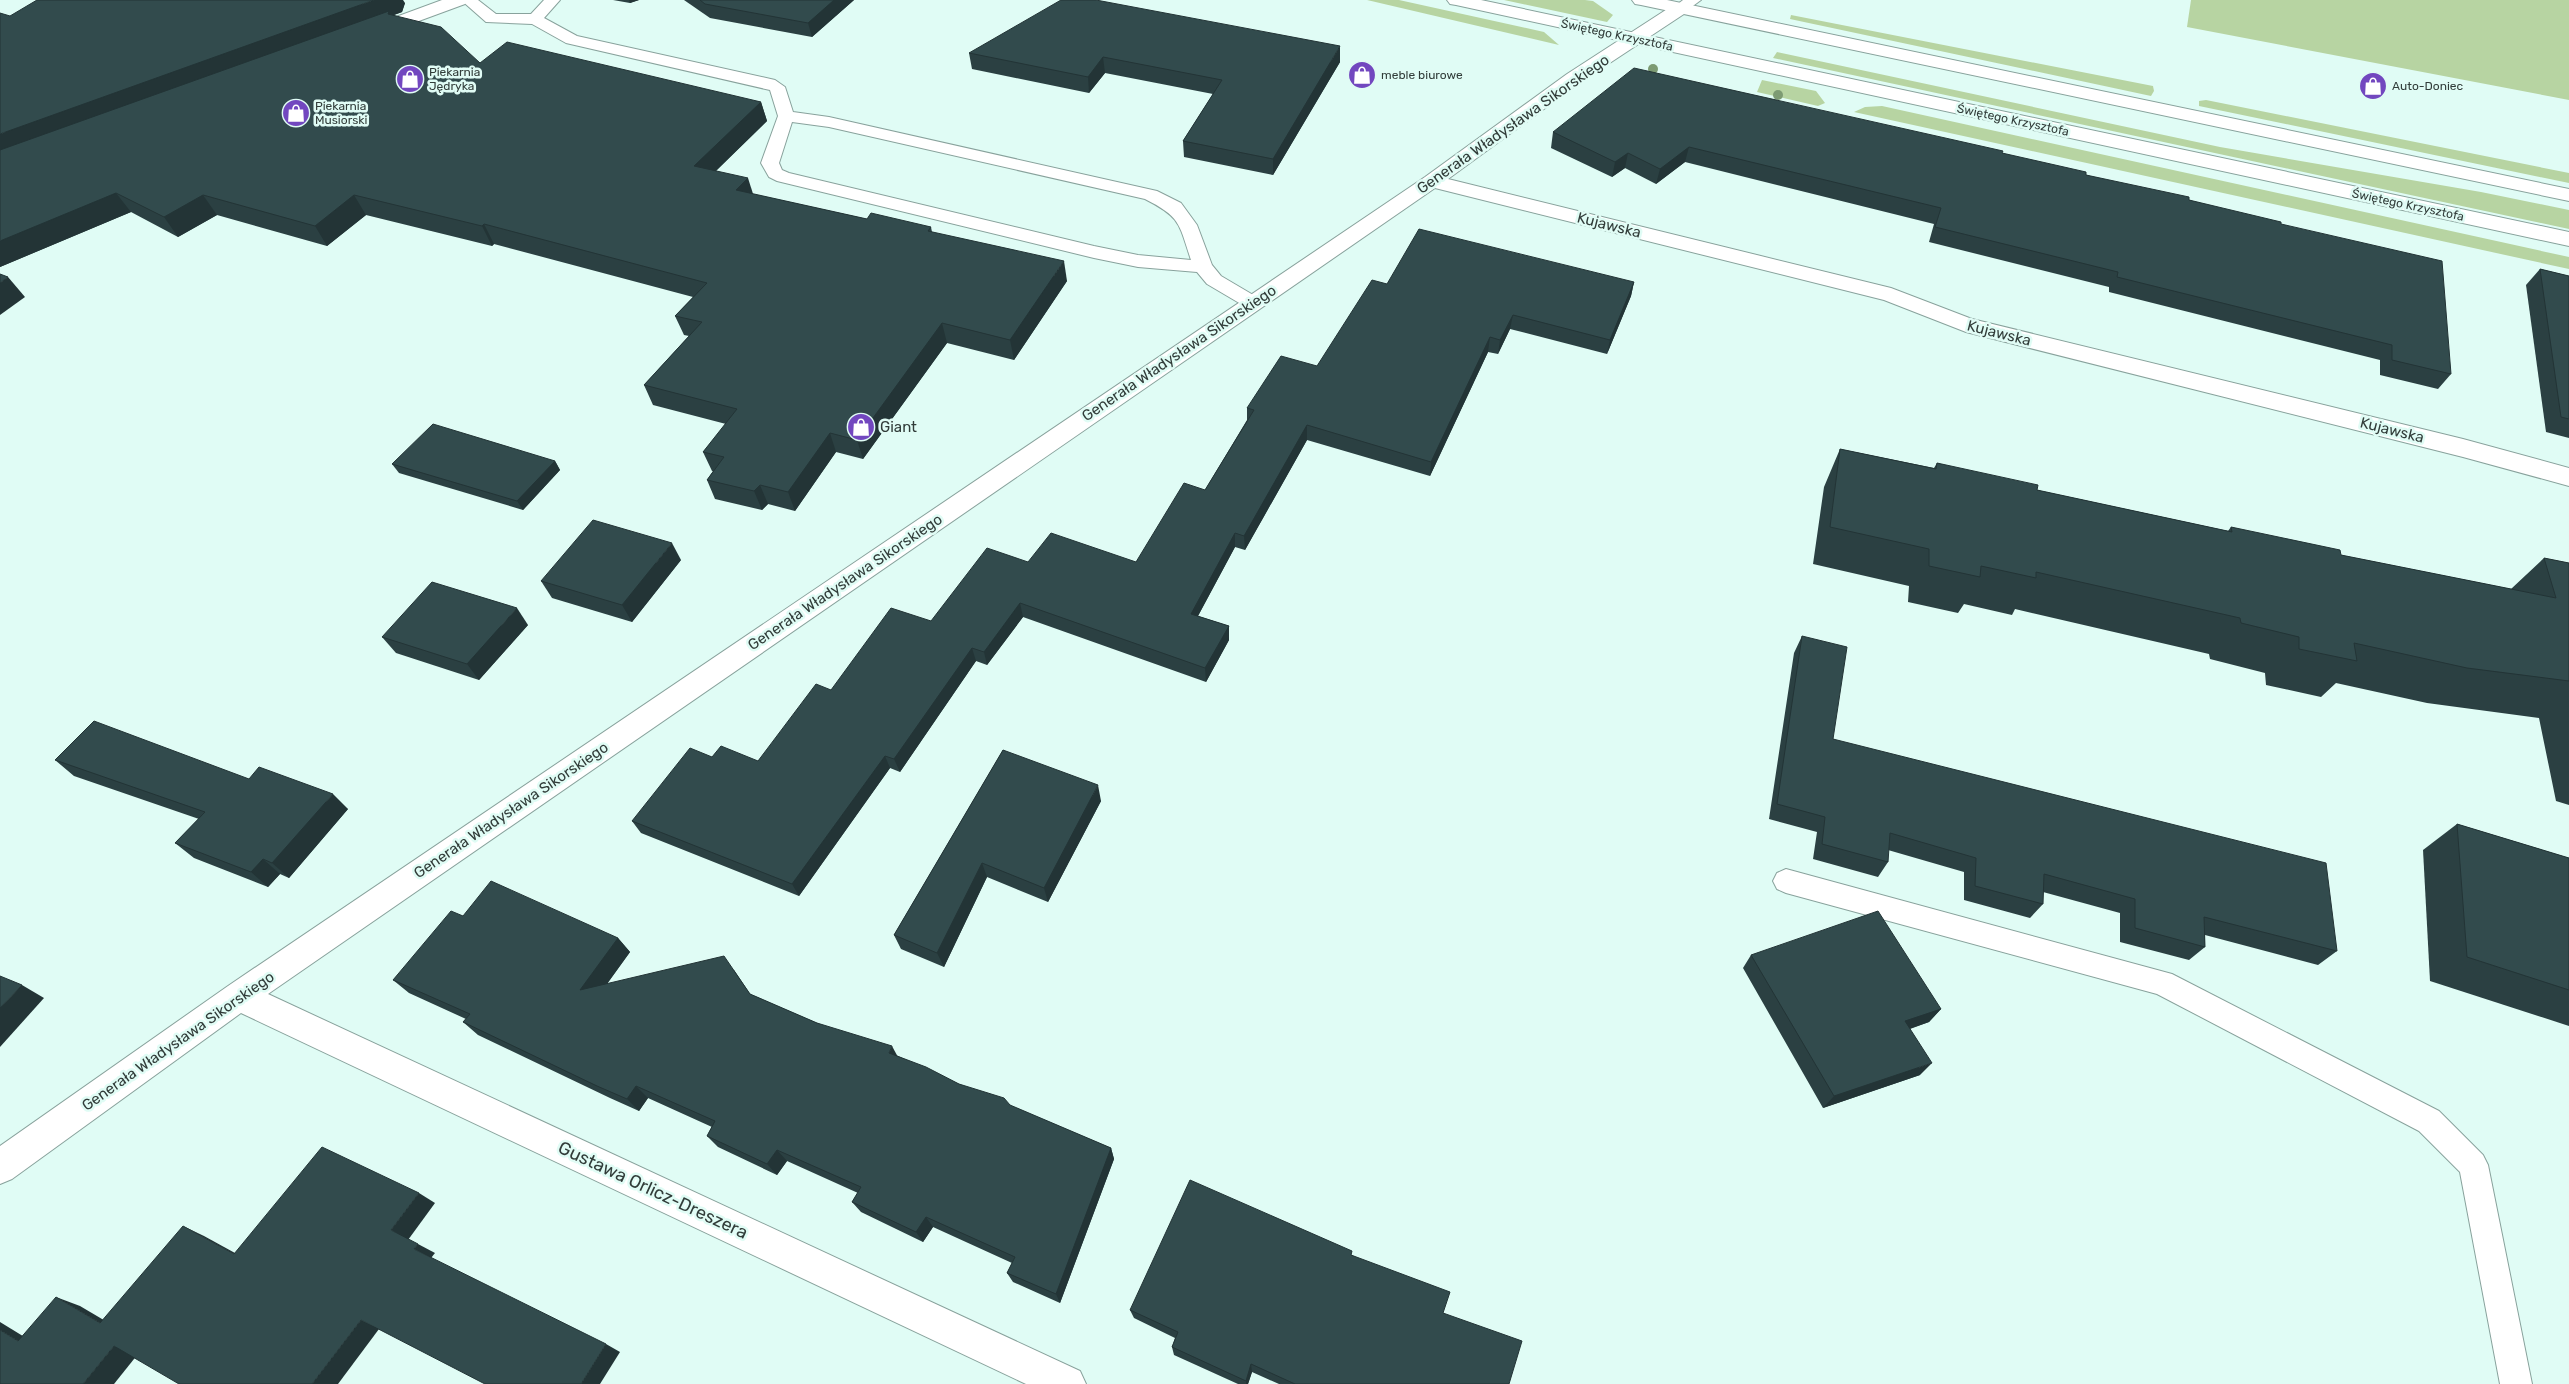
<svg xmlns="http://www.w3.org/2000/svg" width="2569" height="1384" viewBox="0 0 2569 1384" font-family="Rubik,sans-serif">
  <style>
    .green { fill: #b7d4a2 }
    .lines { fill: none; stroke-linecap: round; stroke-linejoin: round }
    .lane-casing { stroke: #88a29c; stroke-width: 2 }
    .street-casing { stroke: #88a29c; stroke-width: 2 }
    .secondary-casing { stroke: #88a29c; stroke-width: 2 }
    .lane { fill: #fff; fill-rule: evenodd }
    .street { fill: #fff; fill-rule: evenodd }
    .secondary { fill: #fff; fill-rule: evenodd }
    .tree { fill: #7d9b73 }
    .wall { fill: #2b4042 }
    .shaded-wall { fill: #233436 }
    .building { fill: #324b4d; stroke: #233436 }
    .labels { text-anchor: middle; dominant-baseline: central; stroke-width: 5; stroke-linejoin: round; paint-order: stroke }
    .far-street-label { font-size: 12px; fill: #313c39; stroke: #e0fcf5 }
    .far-poi-label { font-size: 12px; fill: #313c39; stroke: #e0fcf5; text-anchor: start }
    .street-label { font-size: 15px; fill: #313c39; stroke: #e0fcf5 }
    .poi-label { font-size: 15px; fill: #313c39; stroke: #e0fcf5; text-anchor: start }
    .near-street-label { font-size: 18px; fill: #313c39; stroke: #e0fcf5 }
  </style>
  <rect width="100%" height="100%" fill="#e0fcf5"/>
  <!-- green -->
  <g class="green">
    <polygon points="1367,0 1399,0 1544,32 1559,45"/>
    <polygon points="1504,0 1585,0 1593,1 1613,15 1607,22"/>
    <polygon points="2191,0 2569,0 2569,100 2187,27"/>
    <polygon points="1791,15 2153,86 2154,91 2151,96 1790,19"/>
    <polygon points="1777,52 2220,147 2481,192 2569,210 2569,229 1773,58"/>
    <polygon points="1762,80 1816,91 1825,103 1818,106 1757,92"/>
    <polygon points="2206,100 2569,173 2569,183 2199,106 2199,101"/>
    <polygon points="1882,106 2569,257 2569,269 1854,112 1865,107"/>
  </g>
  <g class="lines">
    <!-- lane casing -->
    <g class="lane-casing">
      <g id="lane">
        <path d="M461 0H478L496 14H531L544 0H560L544 18 577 36 775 80 785 87 793 112 829 117 1157 191 1181 203 1197 225 1212 265 1221 276 1260 299 1263 303 1260 307 1253 309 1246 307 1207 284 1197 272 1138 267 1094 258 777 181 769 177 761 163 778 116 770 90 566 43 532 24 486 22ZM792 122 829 127 1145 199C1181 217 1179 224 1191 260L1138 255 1094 246 789 173 782 170 779 163Z"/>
        <polygon points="1683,0 1701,0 1686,11 1676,11 1673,8"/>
        <polygon points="1786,869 2172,974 2439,1111 2483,1155 2488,1165 2532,1384 2500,1384 2460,1172 2419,1131 2157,994 1786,893 1777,889 1773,881 1777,873"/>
      </g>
    </g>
    <!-- street casing -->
    <g class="street-casing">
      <polygon id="street" points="1681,3 1687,4 1690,8 1687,12 1581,82 1448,179 1891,288 1972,319 2463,439 2569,468 2569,486 2463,457 1966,332 1884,300 1435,188 268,994 1080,1371 1086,1384 1026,1384 241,1013 12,1179 0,1184 0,1146 228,986 1425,177 1567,74 1675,4"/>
    </g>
    <!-- secondary casing -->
    <g class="secondary-casing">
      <g id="secondary">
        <polygon points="442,0 468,0 465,4 378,36 366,36 363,32 366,28"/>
        <polygon points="1447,0 1481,0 2569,232 2569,246 1456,5 1450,4"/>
        <polygon points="1632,0 1667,0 2569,189 2569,201 1641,5 1635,4"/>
      </g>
    </g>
    <!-- lane -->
    <use href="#lane" class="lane"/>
    <!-- street -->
    <use href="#street" class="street"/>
    <!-- secondary -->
    <use href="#secondary" class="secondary"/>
  </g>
  <!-- trees -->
  <g class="tree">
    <circle cx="1653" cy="69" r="5"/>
    <circle cx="1778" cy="95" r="5"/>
  </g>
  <!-- wall -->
  <g class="wall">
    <polygon points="613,0 639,0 630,3"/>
    <polygon points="684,0 854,0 812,37 710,18"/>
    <polygon points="405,3 402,12 394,15 480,63 761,102 767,121 716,171 753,194 867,219 931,227 932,232 1067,281 1014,360 947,343 863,459 836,452 795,511 768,504 762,510 715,499 707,480 713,471 712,471 703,452 726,424 653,405 644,385 689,336 684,335 675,316 693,297 494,244 492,246 366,215 327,246 217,215 178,237 131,212 0,267 10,16"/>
    <polygon points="969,53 1340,62 1273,175 1184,157 1183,141 1213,94 1105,73 1089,93 972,69"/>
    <polygon points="1553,132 2002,153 2086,175 2189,200 2281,224 2451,374 2438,389 2380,375 2380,360 2109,292 2109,287 1929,242 1934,224 1685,162 1656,184 1625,168 1612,177 1551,148"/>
    <polygon points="2540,269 2569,276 2569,438 2546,432 2526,285"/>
    <polygon points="1634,282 1631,296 1607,354 1510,329 1498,354 1488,352 1430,476 1307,440 1245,550 1235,547 1198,616 1229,626 1229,640 1206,682 1023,617 987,665 976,661 900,772 890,768 799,896 641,833 632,821 712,757 758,761 831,690 931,621 1028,562 1136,562 1205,490 1247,420 1247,408 1317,366 1387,284"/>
    <polygon points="1840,449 1934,468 1937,463 2037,490 2228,531 2231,527 2341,555 2511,589 2544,558 2569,563 2569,805 2556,801 2539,718 2427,703 2336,683 2321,697 2266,685 2265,673 2210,659 2209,654 2015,609 2012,615 1964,604 1958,613 1908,602 1909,586 1813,564 1824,487"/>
    <polygon points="555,461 560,470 523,510 399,473 392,464"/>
    <polygon points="681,560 632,622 552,598 541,581"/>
    <polygon points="528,625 479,680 396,653 382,637"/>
    <polygon points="1802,636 1833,739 2337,951 2318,965 2205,935 2205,947 2189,960 2120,942 2120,913 2043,892 2043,904 2030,918 1964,900 1964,872 1888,850 1888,862 1878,877 1813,859 1817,832 1769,819 1794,653"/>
    <polygon points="1003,750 1101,801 1048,902 987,877 944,967 901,949 894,935"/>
    <polygon points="55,760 249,779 348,809 289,878 280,874 268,887 194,858 175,843 199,819 74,776"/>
    <polygon points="2457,824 2569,858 2569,1026 2430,981 2423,850"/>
    <polygon points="463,916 618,938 630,952 607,984 734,970 750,994 817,1023 898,1056 959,1084 1111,1148 1114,1159 1060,1303 1013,1282 1007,1273 1012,1263 933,1227 923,1242 861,1212 852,1202 858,1193 787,1161 777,1175 718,1147 707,1136 712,1127 648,1098 639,1111 610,1098 478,1035 463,1022 466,1019 409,993 393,980"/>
    <polygon points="1751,955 1941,1009 1929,1022 1910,1029 1920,1075 1823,1108 1743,968"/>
    <polygon points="1352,1255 1443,1313 1509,1384 1279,1384 1252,1372 1248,1384 1238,1384 1174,1355 1172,1347 1175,1338 1134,1318 1130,1310"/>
  </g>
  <!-- shaded-wall -->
  <g class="shaded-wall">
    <polygon points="374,0 403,0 405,3 402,12 0,159 0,134"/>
    <polygon points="629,0 639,0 630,3"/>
    <polygon points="834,0 854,0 812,37 808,23"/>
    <polygon points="1340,46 1340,62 1273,175 1273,159"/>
    <polygon points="1103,57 1105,73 1089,93 1088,77"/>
    <polygon points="761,102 767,121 701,185 694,166"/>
    <polygon points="1689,147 1685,162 1656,184 1660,169"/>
    <polygon points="1628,153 1625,168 1612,177 1615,162"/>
    <polygon points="748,178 754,197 736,190"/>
    <polygon points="116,193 131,212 0,267 0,241"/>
    <polygon points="203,195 217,215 178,237 164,217"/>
    <polygon points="354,195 366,215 327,246 315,226"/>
    <polygon points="484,224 494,244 492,246 482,226"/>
    <polygon points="1064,261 1067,281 1014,360 1010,340"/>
    <polygon points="8,277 25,297 0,315 0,283"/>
    <polygon points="1634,282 1631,296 1607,354 1610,340"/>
    <polygon points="1513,315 1510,329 1498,354 1500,340"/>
    <polygon points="942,323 947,343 863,459 857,440"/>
    <polygon points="1490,337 1488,352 1430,476 1431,462"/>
    <polygon points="1307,425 1307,440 1245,550 1244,536"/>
    <polygon points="830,433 836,452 795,511 788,492"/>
    <polygon points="555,461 560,470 523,510 517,501"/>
    <polygon points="760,485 768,504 762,510 754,491"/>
    <polygon points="1235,533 1235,547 1192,627 1191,614"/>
    <polygon points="672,543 681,560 632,622 622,605"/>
    <polygon points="1020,603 1023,617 987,665 984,652"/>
    <polygon points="517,608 528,625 479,680 467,664"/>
    <polygon points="1229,626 1229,640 1206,682 1205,668"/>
    <polygon points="972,648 976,661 900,772 894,759"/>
    <polygon points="885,756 890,768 799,896 792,884"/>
    <polygon points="1098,785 1101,801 1048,902 1044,888"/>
    <polygon points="333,794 348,809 289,878 272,863"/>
    <polygon points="263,859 280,874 268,887 251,872"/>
    <polygon points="982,863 987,877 944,967 937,953"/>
    <polygon points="618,938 630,952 593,1003 580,990"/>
    <polygon points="22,985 44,998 0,1047 0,1008"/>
    <polygon points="1941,1009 1929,1022 1894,1034 1905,1021"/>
    <polygon points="892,1046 899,1059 889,1053"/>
    <polygon points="1932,1063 1920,1075 1823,1108 1834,1096"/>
    <polygon points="636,1086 648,1098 639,1111 627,1099"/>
    <polygon points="1111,1148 1114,1159 1060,1303 1056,1294"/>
    <polygon points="777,1150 787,1161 777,1175 767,1164"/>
    <polygon points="419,1193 435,1203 408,1240 391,1230"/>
    <polygon points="926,1217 933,1227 923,1242 916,1232"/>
    <polygon points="183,1226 204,1236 255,1264 234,1254"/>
    <polygon points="418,1244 435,1253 431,1258 414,1249"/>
    <polygon points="56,1297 80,1306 124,1332 100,1323"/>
    <polygon points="361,1320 379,1329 338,1384 312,1384"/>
    <polygon points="0,1322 44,1349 18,1341 0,1330"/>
    <polygon points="606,1344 620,1352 600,1384 581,1384"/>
    <polygon points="114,1346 138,1354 114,1384 83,1384"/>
    <polygon points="1251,1364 1252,1372 1248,1384 1246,1384 1246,1381"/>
  </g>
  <!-- building -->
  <g class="building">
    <polygon points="37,0 374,0 0,134 0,13 10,16"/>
    <polygon points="700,0 834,0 808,23 705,4"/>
    <polygon points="1061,0 1096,0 1340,46 1273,159 1183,141 1222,80 1103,57 1088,77 969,53"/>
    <polygon points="389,11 388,14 441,27 480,63 507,42 761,102 694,166 748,178 736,190 867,219 871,213 931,227 928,231 1064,261 1010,340 942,323 857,440 830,433 788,492 760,485 754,491 707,480 724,457 703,452 737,409 644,385 702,322 675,316 707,283 484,224 482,226 354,195 315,226 203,195 164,217 116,193 0,241 0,150"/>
    <polygon points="1634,68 2003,151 2002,153 2086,172 2086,175 2189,197 2189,200 2281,222 2281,224 2442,261 2451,374 2392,360 2392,345 2117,277 2118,272 1935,227 1941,208 1689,147 1660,169 1628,153 1615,162 1553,132"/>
    <polygon points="1419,229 1634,282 1610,340 1513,315 1500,340 1490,337 1431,462 1307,425 1244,536 1235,533 1191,614 1229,626 1205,668 1020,603 984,652 972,648 894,759 885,756 792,884 632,821 690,748 712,757 721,746 758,761 816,684 831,690 891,608 931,621 987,548 1028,562 1051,533 1136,562 1184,483 1205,490 1254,410 1247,408 1281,356 1317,366 1372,280 1387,284"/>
    <polygon points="2540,269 2569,276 2569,419 2561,417"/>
    <polygon points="0,274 8,277 0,283"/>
    <polygon points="433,424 555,461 517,501 392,464"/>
    <polygon points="1840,449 1936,469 1937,463 2038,485 2037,490 2232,532 2231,527 2340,550 2341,555 2556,598 2544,558 2569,563 2569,681 2467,668 2354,643 2357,661 2299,649 2299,637 2241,623 2240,618 2036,572 2036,578 1981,566 1980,577 1929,566 1929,549 1830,527"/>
    <polygon points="593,520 672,543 622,605 541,581"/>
    <polygon points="432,582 517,608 467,664 382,637"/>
    <polygon points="1802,636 1847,647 1833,739 2326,863 2337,951 2204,917 2205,947 2135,928 2135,899 2044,874 2043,904 1975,886 1976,858 1890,833 1888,862 1822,844 1825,817 1777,804"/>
    <polygon points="94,721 249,779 259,767 333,794 272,863 263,859 251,872 175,843 205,812 55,760"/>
    <polygon points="1003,750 1098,785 1044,888 982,863 937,953 894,935"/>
    <polygon points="2457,824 2569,858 2569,990 2467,957"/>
    <polygon points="491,881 618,938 580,990 724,956 750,994 817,1023 892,1046 889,1053 926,1067 959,1084 1004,1098 1010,1105 1111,1148 1056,1294 1007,1273 1015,1257 926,1217 916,1232 852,1202 861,1187 777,1150 767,1164 707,1136 715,1121 636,1086 627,1099 597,1086 463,1022 470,1014 393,980 451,911 463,916"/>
    <polygon points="1878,911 1941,1009 1905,1021 1932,1063 1834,1096 1751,955"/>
    <polygon points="0,976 22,985 0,1008"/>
    <polygon points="322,1147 419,1193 391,1230 418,1244 414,1249 606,1344 581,1384 485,1384 361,1320 312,1384 179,1384 114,1346 83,1384 0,1384 0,1330 18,1341 56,1297 100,1323 183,1226 234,1254"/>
    <polygon points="1190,1180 1352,1251 1351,1255 1450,1292 1443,1313 1522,1341 1509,1384 1295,1384 1251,1364 1246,1381 1172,1347 1178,1332 1130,1310"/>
  </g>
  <!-- icons -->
  <defs>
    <g id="shop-disc" transform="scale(1.4375)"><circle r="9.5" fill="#7247bf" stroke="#e0fcf5"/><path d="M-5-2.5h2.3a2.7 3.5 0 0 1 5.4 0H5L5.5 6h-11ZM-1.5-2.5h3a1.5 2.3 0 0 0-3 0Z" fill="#fff"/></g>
  </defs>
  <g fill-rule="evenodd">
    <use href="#shop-disc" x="1362" y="75"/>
    <use href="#shop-disc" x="410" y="79"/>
    <use href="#shop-disc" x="2373" y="86"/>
    <use href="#shop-disc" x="296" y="113"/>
    <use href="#shop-disc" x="861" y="427"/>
  </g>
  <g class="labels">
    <!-- far-street labels -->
    <g class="far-street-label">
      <text transform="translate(1617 35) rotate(12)">Świętego Krzysztofa</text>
      <text transform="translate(2013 120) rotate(12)">Świętego Krzysztofa</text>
      <text transform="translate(2408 205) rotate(12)">Świętego Krzysztofa</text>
    </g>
    <!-- far-poi labels -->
    <g class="far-poi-label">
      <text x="429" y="72">Piekarnia<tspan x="429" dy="14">Jędryka</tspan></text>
      <text x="1381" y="75">meble biurowe</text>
      <text x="2392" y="86">Auto-Doniec</text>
      <text x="315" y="106">Piekarnia<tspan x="315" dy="14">Musiorski</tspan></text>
    </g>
    <!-- street labels -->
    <g class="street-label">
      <text transform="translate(1513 124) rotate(-35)">Generała Władysława Sikorskiego</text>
      <text transform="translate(1609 225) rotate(14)">Kujawska</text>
      <text transform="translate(1999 333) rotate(14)">Kujawska</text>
      <text transform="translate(1179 353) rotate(-34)">Generała Władysława Sikorskiego</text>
      <text transform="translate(2392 430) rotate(14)">Kujawska</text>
      <text transform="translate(845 582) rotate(-34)">Generała Władysława Sikorskiego</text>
      <text transform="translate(511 810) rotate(-34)">Generała Władysława Sikorskiego</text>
      <text transform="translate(178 1041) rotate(-35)">Generała Władysława Sikorskiego</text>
    </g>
    <!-- poi labels -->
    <g class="poi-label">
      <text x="880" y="427">Giant</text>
    </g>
    <!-- near-street labels -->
    <g class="near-street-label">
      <text transform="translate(653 1190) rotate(25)">Gustawa Orlicz-Dreszera</text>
    </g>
  </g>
</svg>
